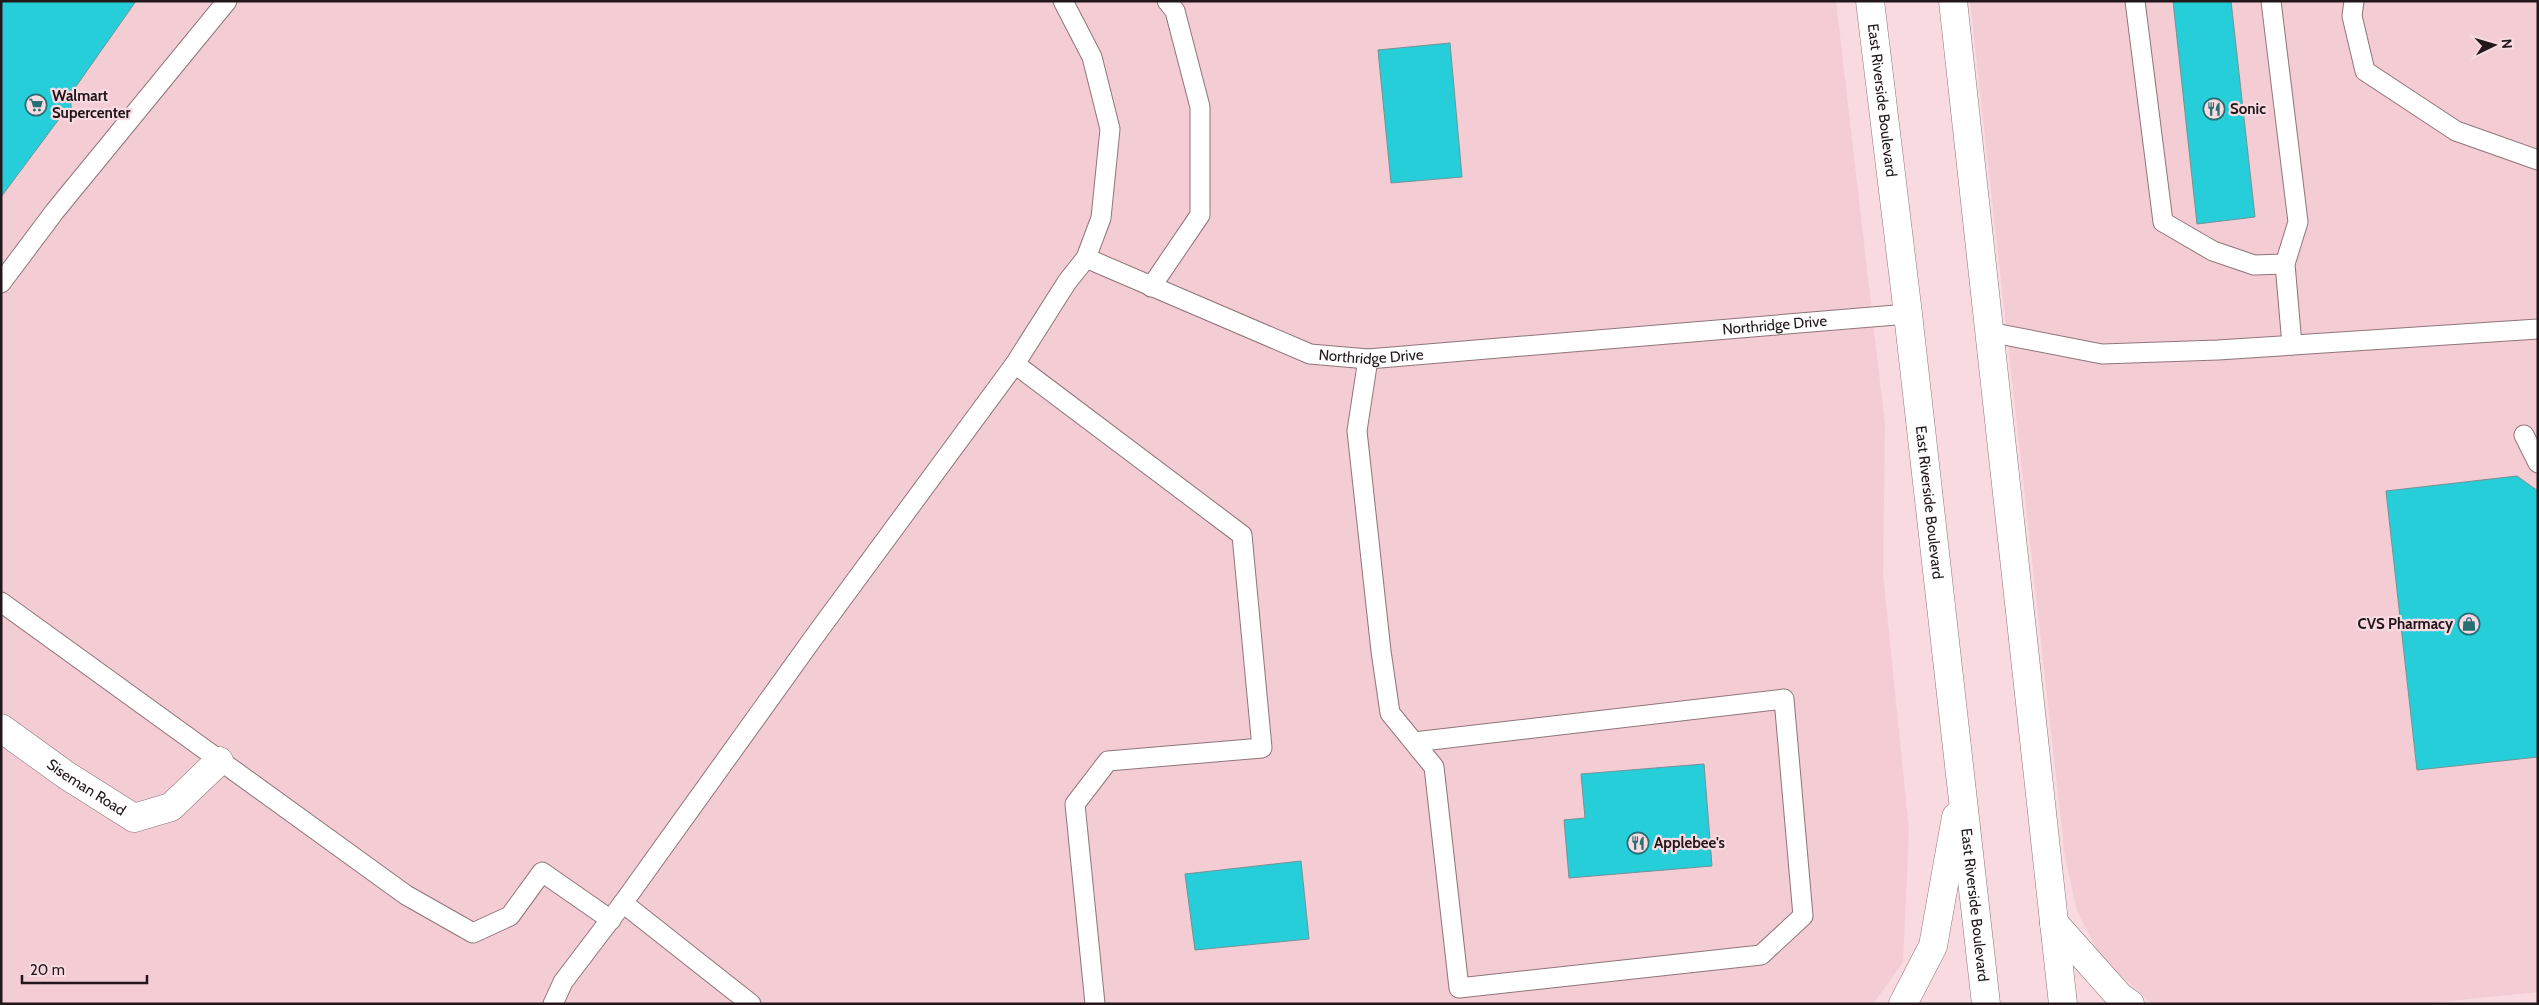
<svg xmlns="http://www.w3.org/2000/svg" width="2539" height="1005" viewBox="0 0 2539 1005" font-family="Cabin,sans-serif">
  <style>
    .built { fill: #f3ccd4 }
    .building { fill: #26ceda; stroke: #749294 }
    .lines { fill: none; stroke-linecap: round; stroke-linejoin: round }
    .service-casing { stroke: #8f757a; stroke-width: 21 }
    .minor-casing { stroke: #8f757a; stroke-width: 29 }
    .primary-casing { stroke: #8f757a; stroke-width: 29 }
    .service { stroke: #fff; stroke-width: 19 }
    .minor { stroke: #fff; stroke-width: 28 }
    .primary { stroke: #fff; stroke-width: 28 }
    .labels { text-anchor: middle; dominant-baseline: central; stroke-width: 4.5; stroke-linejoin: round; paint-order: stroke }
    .poi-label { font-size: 15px; font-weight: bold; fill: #22171a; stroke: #f8dae0; text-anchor: start }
    .street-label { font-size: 15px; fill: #22171a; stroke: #f8dae0 }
  </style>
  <rect width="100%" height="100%" fill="#f8dae0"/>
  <!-- built -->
  <g class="built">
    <polygon points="1,1 1836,1 1885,425 1883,573 1909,830 1903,962 1873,1004 1,1004"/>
    <polygon points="1970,1 2538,1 2538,992 2419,1004 2152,1004 2100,956 2077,911 2065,857"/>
  </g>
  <!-- building -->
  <g class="building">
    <polygon points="1,1 136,1 70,95 72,115 62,115 1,197"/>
    <polygon points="2173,1 2231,1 2255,217 2197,224"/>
    <polygon points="1450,43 1462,177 1391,183 1378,50"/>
    <polygon points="2517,476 2538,491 2538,757 2417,770 2386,491"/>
    <polygon points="1704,764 1712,866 1569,878 1564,820 1585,818 1581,774"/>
    <polygon points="1301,861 1309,939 1195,950 1185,874"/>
  </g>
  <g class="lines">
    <!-- service casing -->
    <g class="service-casing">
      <g id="service">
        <polyline points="2135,1 2163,222 2213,251 2254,265 2285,264"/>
        <polyline points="2271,1 2298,222 2285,264 2292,345"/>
        <polyline points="2354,1 2352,16 2365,71 2456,131 2538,160"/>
        <path id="s1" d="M1086 258 1310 354 1368 359 1908 314"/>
        <polyline points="1,283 55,211 227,1"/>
        <polyline points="1151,287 1200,215 1200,107 1175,11 1167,1"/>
        <polyline points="1989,332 2102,354 2218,350 2538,329"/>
        <polyline points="1368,359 1357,431 1381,651 1390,713 1434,767 1459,988 1761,955 1803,916 1784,699 1414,742"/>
        <polyline points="1015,364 1242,535 1262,748 1108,761 1075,804 1095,1004"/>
        <polyline points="2524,435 2538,463"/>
        <polyline points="1,602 406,895 473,933 510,916 542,872 611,920"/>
        <polyline points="623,903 751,1004"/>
        <polyline points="553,1004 563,982 623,903 814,637 1015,364 1067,282 1086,258 1101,218 1110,129 1092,57 1063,1"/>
      </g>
    </g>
    <!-- minor casing -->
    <g class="minor-casing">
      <g id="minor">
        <path id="s2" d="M1 728 66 775 134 818 171 807 219 761"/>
      </g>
    </g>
    <!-- primary casing -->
    <g class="primary-casing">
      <g id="primary">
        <path id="s3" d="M1870 1 1908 314 1986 1004"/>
        <polyline points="1953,1 2063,1004"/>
        <polyline points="2054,923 2120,997 2130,1004"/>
        <polyline points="1903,1004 1933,946 1956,817"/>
      </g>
    </g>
    <!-- service -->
    <use href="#service" class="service"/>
    <!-- minor -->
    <use href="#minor" class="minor"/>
    <!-- primary -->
    <use href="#primary" class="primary"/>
  </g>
  <!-- icons -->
  <defs>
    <g id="supermarket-ring" transform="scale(1.125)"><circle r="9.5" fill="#f8dae0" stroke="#256f75" stroke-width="1.5"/><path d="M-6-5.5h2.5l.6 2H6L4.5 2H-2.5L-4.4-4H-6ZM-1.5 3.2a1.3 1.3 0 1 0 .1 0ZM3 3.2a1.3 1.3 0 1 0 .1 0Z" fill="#256f75"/></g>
    <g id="restaurant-ring" transform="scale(1.125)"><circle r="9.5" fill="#f8dae0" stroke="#256f75" stroke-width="1.5"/><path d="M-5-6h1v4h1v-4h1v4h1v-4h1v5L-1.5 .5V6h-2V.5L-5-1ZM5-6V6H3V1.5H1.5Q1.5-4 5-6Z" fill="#256f75"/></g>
    <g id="shop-ring" transform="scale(1.125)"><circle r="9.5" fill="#f8dae0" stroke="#256f75" stroke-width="1.5"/><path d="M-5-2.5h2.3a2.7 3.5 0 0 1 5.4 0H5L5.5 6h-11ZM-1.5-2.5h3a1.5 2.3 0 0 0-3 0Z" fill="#256f75"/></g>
  </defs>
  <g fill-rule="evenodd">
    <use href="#supermarket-ring" x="36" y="105"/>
    <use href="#restaurant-ring" x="2214" y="109"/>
    <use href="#shop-ring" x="2469" y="624"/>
    <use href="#restaurant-ring" x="1638" y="843"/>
  </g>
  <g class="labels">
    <!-- poi labels -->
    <g class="poi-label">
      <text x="52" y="96">Walmart<tspan x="52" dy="17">Supercenter</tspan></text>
      <text x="2230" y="109">Sonic</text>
      <text x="2453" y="624" text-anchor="end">CVS Pharmacy</text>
      <text x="1654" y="843">Applebee's</text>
    </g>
    <!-- street labels -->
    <g class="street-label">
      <text stroke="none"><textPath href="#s3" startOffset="100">East Riverside Boulevard</textPath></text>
      <text stroke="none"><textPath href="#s1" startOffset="710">Northridge Drive</textPath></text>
      <text stroke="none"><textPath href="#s1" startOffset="305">Northridge Drive</textPath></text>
      <text stroke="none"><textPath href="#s3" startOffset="505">East Riverside Boulevard</textPath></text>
      <text stroke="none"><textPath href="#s2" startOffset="104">Siseman Road</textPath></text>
      <text stroke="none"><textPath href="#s3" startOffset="910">East Riverside Boulevard</textPath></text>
    </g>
  </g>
  <!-- border -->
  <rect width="2539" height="1005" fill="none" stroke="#22171a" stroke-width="5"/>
  <!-- north arrow -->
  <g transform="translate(2494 45) rotate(85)" stroke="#f8dae0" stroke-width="4" paint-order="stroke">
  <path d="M0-4L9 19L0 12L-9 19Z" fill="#22171a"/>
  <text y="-8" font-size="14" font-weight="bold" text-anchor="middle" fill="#22171a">N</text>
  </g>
  <!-- scale -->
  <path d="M22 975v8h125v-8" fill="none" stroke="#22171a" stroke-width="2.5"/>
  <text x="30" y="975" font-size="15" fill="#22171a" stroke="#f8dae0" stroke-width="4" paint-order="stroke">20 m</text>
</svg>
